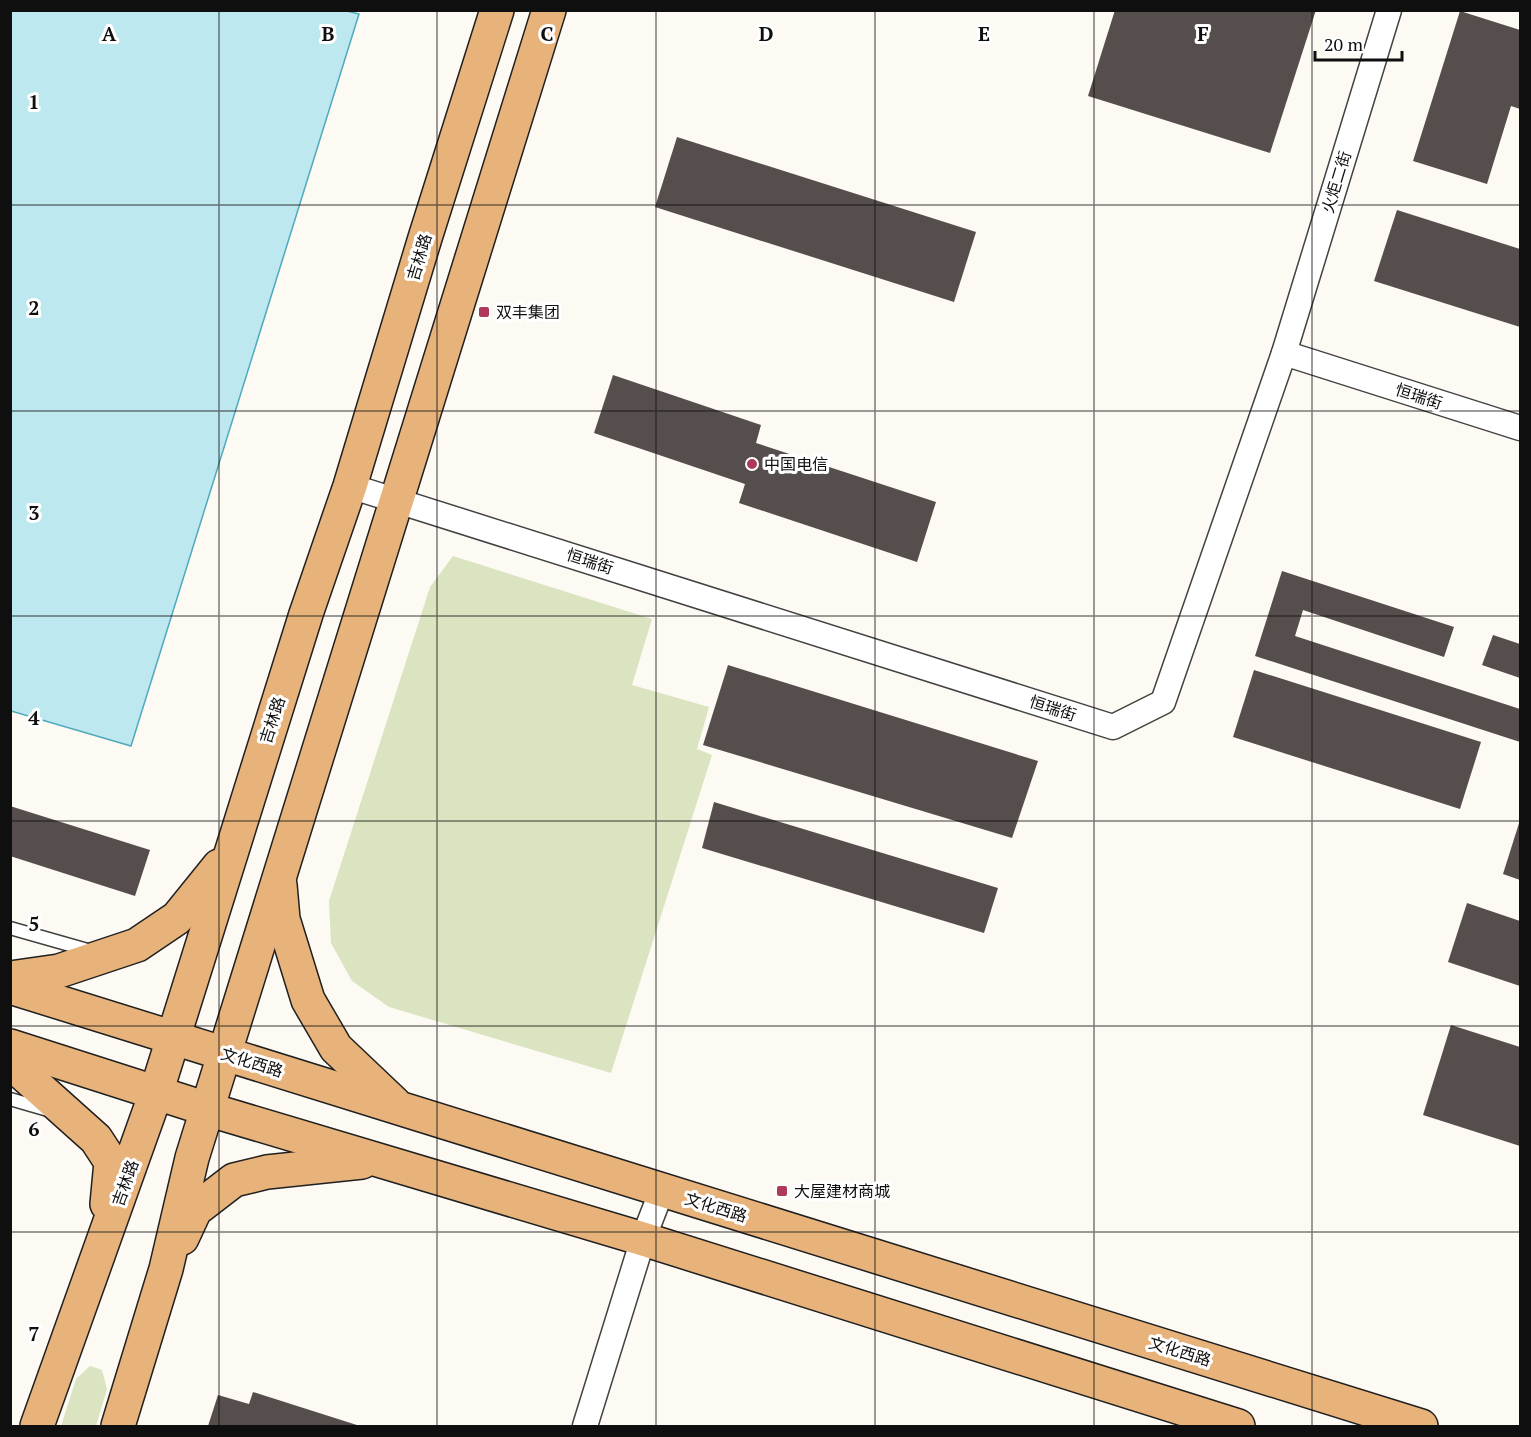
<svg xmlns="http://www.w3.org/2000/svg" width="1531" height="1437" viewBox="0 0 1531 1437" font-family="'PT Serif','Noto Sans SC',serif">
  <style>
    .green { fill: #dbe4c0 }
    .water { fill: #bee8ef; stroke: #4eaabc; stroke-width: 1.5 }
    .building { fill: #564e4d }
    .lines { fill: none; stroke-linecap: round; stroke-linejoin: round }
    .lane-casing { stroke: #424242; stroke-width: 15 }
    .street-casing { stroke: #424242; stroke-width: 27 }
    .primary-casing { stroke: #202020; stroke-width: 36 }
    .lane { stroke: #fff; stroke-width: 12 }
    .street { stroke: #fff; stroke-width: 24 }
    .primary { stroke: #e7b37a; stroke-width: 33 }
    .grid { fill: none; stroke: #0f0f0f; stroke-width: 1.5; stroke-opacity: 0.55 }
    .poi-dot { fill: #ae3959; stroke: #fff; stroke-width: 2 }
    .labels { text-anchor: middle; dominant-baseline: central; stroke-width: 6; stroke-linejoin: round; paint-order: stroke }
    .street-label { font-size: 16px; fill: #0f0f0f; stroke: #fff }
    .poi-label { font-size: 16px; fill: #0f0f0f; stroke: #fff; text-anchor: start }
    .grid-label { font-size: 20px; text-anchor: middle; font-weight: bold; fill: #0f0f0f; stroke: #fff; stroke-width: 6; stroke-linejoin: round; paint-order: stroke }
  </style>
  <rect width="100%" height="100%" fill="#fdf9f3"/>
  <!-- green -->
  <g class="green">
    <polygon points="453,556 652,619 632,685 709,707 697,749 712,755 611,1073 389,1007 352,981 331,943 329,901 430,587"/>
    <polygon points="90,1366 102,1370 107,1389 96,1426 61,1426 76,1379"/>
  </g>
  <!-- water -->
  <polygon class="water" points="347,11 359,14 131,746 11,711 11,11"/>
  <!-- building -->
  <g class="building">
    <polygon points="1115,10 1316,10 1270,153 1088,96"/>
    <polygon points="1460,11 1520,30 1520,109 1511,106 1487,184 1413,161"/>
    <polygon points="677,137 976,232 954,302 655,207"/>
    <polygon points="1397,210 1520,249 1520,327 1374,281"/>
    <polygon points="613,375 761,425 756,443 936,502 917,562 739,503 745,484 594,433"/>
    <polygon points="1282,571 1454,627 1444,657 1303,610 1295,636 1520,709 1520,742 1255,656"/>
    <polygon points="1493,635 1520,644 1520,678 1482,665"/>
    <polygon points="728,665 1038,761 1012,838 703,745"/>
    <polygon points="1254,670 1481,742 1460,809 1233,737"/>
    <polygon points="714,802 998,888 984,933 702,848"/>
    <polygon points="10,806 150,850 135,896 10,856"/>
    <polygon points="1520,820 1520,880 1503,874"/>
    <polygon points="1467,903 1520,921 1520,986 1448,962"/>
    <polygon points="1451,1025 1520,1047 1520,1146 1423,1115"/>
    <polygon points="253,1392 360,1426 208,1426 218,1395 249,1404"/>
  </g>
  <g class="lines">
    <!-- lane casing -->
    <g class="lane-casing">
      <g id="lane">
        <polyline points="10,928 91,951"/>
        <polyline points="10,1099 48,1110"/>
      </g>
    </g>
    <!-- street casing -->
    <g class="street-casing">
      <g id="street">
        <polyline points="1284,353 1389,10"/>
        <polyline points="350,486 1113,727 1163,702 1284,353 1520,428"/>
        <polyline points="585,1426 643,1239 662,1190"/>
      </g>
    </g>
    <!-- primary casing -->
    <g class="primary-casing">
      <g id="primary">
        <polyline points="280,885 283,919 308,1000 336,1048 394,1103"/>
        <polyline points="10,978 59,971 137,945 177,918 219,866"/>
        <polyline points="10,987 1421,1426"/>
        <polyline points="10,1046 207,1109 643,1239 1238,1426"/>
        <polyline points="10,1062 96,1139 111,1162 107,1204"/>
        <polyline points="182,1238 195,1210 234,1180 267,1172 362,1162"/>
        <polyline points="37,1426 156,1093 306,614 350,486 425,238 497,10"/>
        <polyline points="118,1426 166,1269 192,1158 549,10"/>
      </g>
    </g>
    <!-- lane -->
    <use href="#lane" class="lane"/>
    <!-- street -->
    <use href="#street" class="street"/>
    <!-- primary -->
    <use href="#primary" class="primary"/>
  </g>
  <!-- grid -->
  <path class="grid" d="M219 10V1426M437 10V1426M656 10V1426M875 10V1426M1094 10V1426M1312 10V1426M10 205H1520M10 411H1520M10 616H1520M10 821H1520M10 1026H1520M10 1232H1520"/>
  <!-- markers -->
  <g class="poi-dot">
    <rect x="478" y="306" width="12" height="12" rx="3"/>
    <circle cx="752" cy="464" r="6"/>
    <rect x="776" y="1185" width="12" height="12" rx="3"/>
  </g>
  <g class="labels">
    <!-- street labels -->
    <g class="street-label">
      <text transform="translate(1336 182) rotate(-73)">火炬二街</text>
      <text transform="translate(419 257) rotate(-73)">吉林路</text>
      <text transform="translate(1419 396) rotate(18)">恒瑞街</text>
      <text transform="translate(590 561) rotate(18)">恒瑞街</text>
      <text transform="translate(1053 708) rotate(18)">恒瑞街</text>
      <text transform="translate(272 720) rotate(-72)">吉林路</text>
      <text transform="translate(252 1062) rotate(17)">文化西路</text>
      <text transform="translate(125 1183) rotate(-70)">吉林路</text>
      <text transform="translate(716 1207) rotate(17)">文化西路</text>
      <text transform="translate(1180 1351) rotate(17)">文化西路</text>
    </g>
    <!-- poi labels -->
    <g class="poi-label">
      <text x="496" y="312">双丰集团</text>
      <text x="764" y="464">中国电信</text>
      <text x="794" y="1191">大屋建材商城</text>
    </g>
  </g>
  <g class="grid-label">
    <text x="109" y="41">A</text>
    <text x="328" y="41">B</text>
    <text x="547" y="41">C</text>
    <text x="766" y="41">D</text>
    <text x="984" y="41">E</text>
    <text x="1203" y="41">F</text>
    <text x="34" y="109">1</text>
    <text x="34" y="315">2</text>
    <text x="34" y="520">3</text>
    <text x="34" y="725">4</text>
    <text x="34" y="931">5</text>
    <text x="34" y="1136">6</text>
    <text x="34" y="1341">7</text>
  </g>
  <!-- border -->
  <rect width="1531" height="1437" fill="none" stroke="#0f0f0f" stroke-width="24"/>
  <!-- scale -->
  <path d="M1315 51v9h87v-9" fill="none" stroke="#0f0f0f" stroke-width="3"/>
  <text x="1324" y="51" font-size="18" fill="#0f0f0f" stroke="#ffffff" stroke-width="4.5" paint-order="stroke">20 m</text>
</svg>
